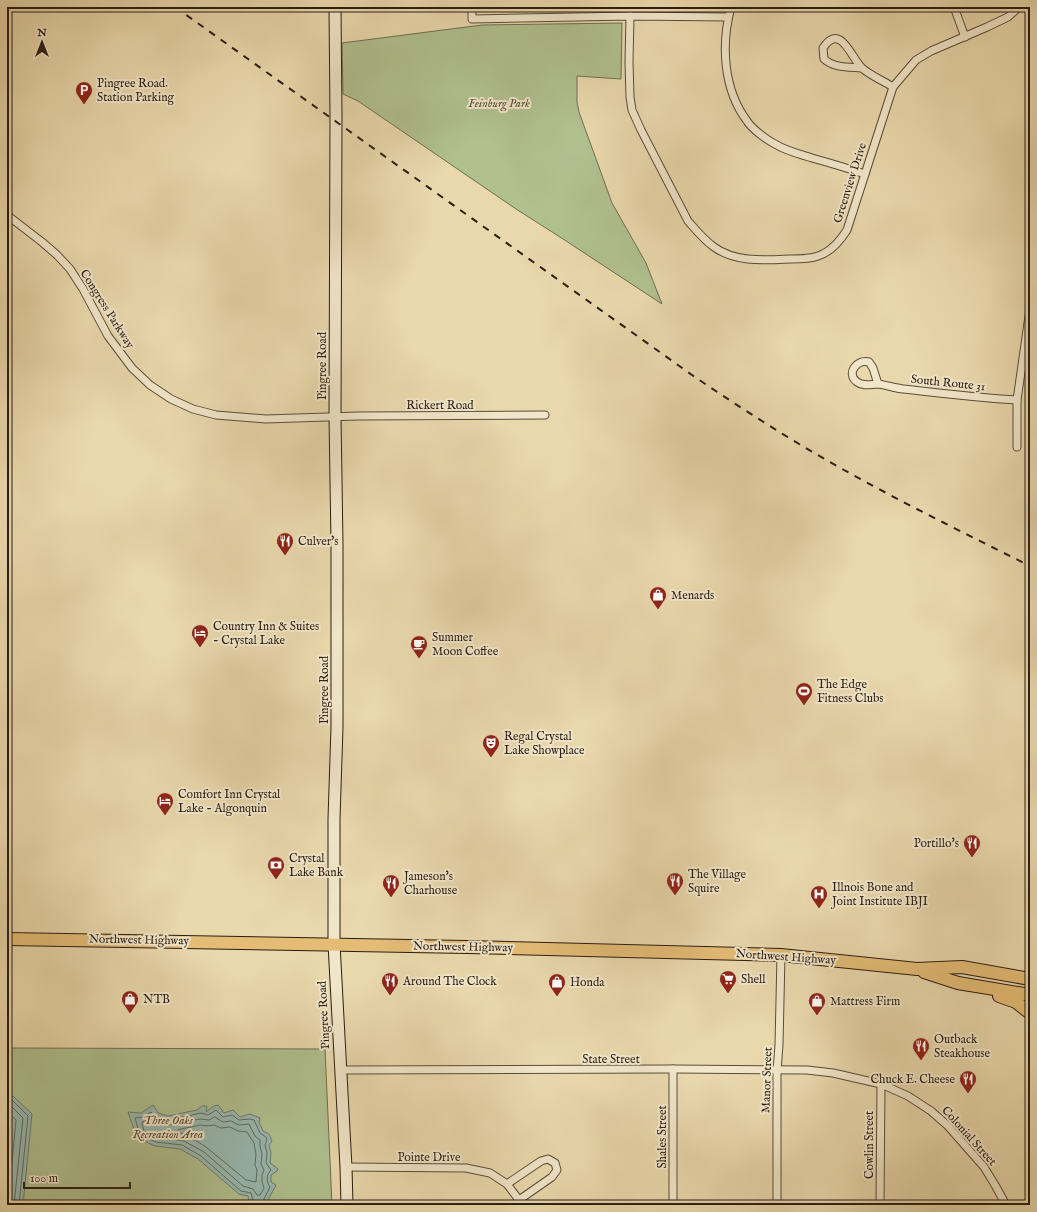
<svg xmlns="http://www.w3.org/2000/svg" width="1037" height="1212" viewBox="0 0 1037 1212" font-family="'IM FELL English',serif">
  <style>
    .green { fill: #b0c08f; stroke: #6e6e52 }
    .water { fill: #98b9af; stroke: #6c7b71 }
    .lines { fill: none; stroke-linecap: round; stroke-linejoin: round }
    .shore { stroke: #626b62; stroke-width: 1 }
    .street-casing { stroke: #5a4c3a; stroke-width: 9 }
    .secondary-casing { stroke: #2b1d14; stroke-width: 13 }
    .primary-casing { stroke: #2b1d14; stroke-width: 14 }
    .street { stroke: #f1e6c9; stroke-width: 7 }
    .secondary { stroke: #f1e6c9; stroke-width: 11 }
    .primary { stroke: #e4bc76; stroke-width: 12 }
    .rail { stroke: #2b1d14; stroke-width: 2; stroke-dasharray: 7 7; stroke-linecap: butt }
    .labels { text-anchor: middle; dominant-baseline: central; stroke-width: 4; stroke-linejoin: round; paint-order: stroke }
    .poi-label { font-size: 12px; fill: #2b1d14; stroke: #f1e6c9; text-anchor: start }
    .park-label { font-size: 12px; font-style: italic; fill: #534e39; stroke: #f1e6c9 }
    .street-label { font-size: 12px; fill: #2b1d14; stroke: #f1e6c9 }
  </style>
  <rect width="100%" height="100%" fill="#e9d8ac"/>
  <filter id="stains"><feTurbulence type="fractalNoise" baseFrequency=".005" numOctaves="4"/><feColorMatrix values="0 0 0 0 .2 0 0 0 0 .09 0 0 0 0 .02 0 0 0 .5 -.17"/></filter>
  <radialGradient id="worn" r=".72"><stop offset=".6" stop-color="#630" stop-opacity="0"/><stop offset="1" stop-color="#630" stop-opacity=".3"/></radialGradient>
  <!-- green -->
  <g class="green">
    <polygon points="622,23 621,79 577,76 577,102 579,112 612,203 646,263 662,304 560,237 516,209 358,101 343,94 342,43 482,25"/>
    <polygon points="7,1048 325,1049 332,1205 7,1205"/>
  </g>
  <!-- water -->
  <g class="water">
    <polygon points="7,1096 13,1096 32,1114 23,1205 7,1205"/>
    <polygon points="153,1105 158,1113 168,1116 197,1110 202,1106 207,1106 206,1112 214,1106 218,1105 224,1113 233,1110 240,1117 250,1114 260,1118 259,1122 263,1131 269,1134 272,1141 269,1145 271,1153 270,1163 278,1169 277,1171 271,1175 271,1182 276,1185 268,1200 268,1205 253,1205 249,1203 248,1196 239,1194 198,1159 180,1149 155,1146 137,1138 128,1112 141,1113"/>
  </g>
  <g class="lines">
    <!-- shore -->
    <g class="shore">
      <polyline points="7,1100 12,1100 28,1116 19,1205"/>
      <polyline points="7,1105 10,1105 23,1118 14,1205"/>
      <polyline points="7,1111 16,1120 8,1205"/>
      <polygon points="215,1117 223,1122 231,1121 239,1125 249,1124 255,1136 260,1140 260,1146 262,1154 261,1164 264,1170 262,1175 262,1182 264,1188 260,1195 257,1195 253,1189 243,1186 204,1152 184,1141 157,1137 144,1131 142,1124 142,1122 150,1119 155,1122 169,1125 200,1119 209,1120"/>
      <polygon points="201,1125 207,1126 214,1125 221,1128 230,1127 238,1131 247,1132 254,1143 256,1154 255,1165 257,1170 256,1182 246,1180 206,1147 187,1135 177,1132 178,1130"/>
      <path d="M253 1205 252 1196 251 1193 241 1191 201 1156 182 1145 156 1142 140 1135 135 1118 143 1117 151 1112 156 1117 168 1120 201 1113 208 1115 216 1110 223 1117 232 1115 239 1120 250 1119 254 1120 260 1133 266 1137 267 1140 265 1145 267 1153 266 1163 271 1170C266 1175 266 1181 270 1187L264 1199V1205"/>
    </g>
    <!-- street casing -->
    <g class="street-casing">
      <g id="street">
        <polyline points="472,7 472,19 630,16 728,17"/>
        <path d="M731 7C721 44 723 89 747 121 752 129 767 140 775 144 786 151 800 154 812 158 830 163 847 168 865 174"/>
        <polyline points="954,7 965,37"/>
        <path d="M630 16 629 62 630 97 632 110 641 130 688 221C696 230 704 240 714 247 736 263 766 260 791 259 799 259 810 259 818 256 831 252 840 241 847 230L893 87 916 60 931 51 987 27 1008 17 1019 7"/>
        <path d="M861 68C848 67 834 68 824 59L823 48C840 22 851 57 861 67 866 73 885 82 893 87"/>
        <polyline points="7,215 42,242 57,255 70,269 83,289 108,336 132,368 150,385 171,399 193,409 216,415 266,419 358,416 545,415"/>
        <path d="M878 384 873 368 869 362C856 359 846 374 857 382 864 387 871 384 878 384 886 385 895 388 903 389 941 393 978 398 1017 400"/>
        <polyline points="1017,447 1017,400 1030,309"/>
        <polyline points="673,1069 673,1205"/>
        <polyline points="340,1070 673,1069 807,1070 833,1073 881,1084 908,1096 931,1111 947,1125 984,1167 995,1185 1006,1205"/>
        <polyline points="346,1167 466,1168 490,1173 507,1184 519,1200 520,1205"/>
        <polyline points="507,1184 541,1161 548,1159 555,1163 557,1170 552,1177 519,1200"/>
        <polyline points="777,1205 777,1071 779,1045 781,955"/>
        <polyline points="880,1205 881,1084"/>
      </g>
    </g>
    <!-- secondary casing -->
    <g class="secondary-casing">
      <polyline id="secondary" points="335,7 336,117 335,417 337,544 337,727 334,819 334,944 346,1167 347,1205"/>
    </g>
    <!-- primary casing -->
    <g class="primary-casing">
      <g id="primary">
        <polyline points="7,939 467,947 781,955 917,969 962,967 1030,979"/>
        <polyline points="924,972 958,983 1030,995"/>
        <polyline points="999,996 1016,1002 1030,1013"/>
      </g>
    </g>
    <!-- street -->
    <use href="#street" class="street"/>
    <!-- secondary -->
    <use href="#secondary" class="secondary"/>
    <!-- primary -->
    <use href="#primary" class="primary"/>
    <!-- rail -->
    <path class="rail" d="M175 7 692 375C742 409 792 441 844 470 905 504 968 535 1030 566"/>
  </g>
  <!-- icons -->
  <defs>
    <g id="parking-pin" transform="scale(0.9)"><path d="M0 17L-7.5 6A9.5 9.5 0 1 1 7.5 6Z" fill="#8f2418" stroke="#f1e6c9"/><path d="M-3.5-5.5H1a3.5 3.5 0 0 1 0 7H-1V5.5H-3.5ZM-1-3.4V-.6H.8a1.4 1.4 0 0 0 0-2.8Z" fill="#fff"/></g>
    <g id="restaurant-pin" transform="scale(0.9)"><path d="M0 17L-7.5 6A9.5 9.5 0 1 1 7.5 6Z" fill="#8f2418" stroke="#f1e6c9"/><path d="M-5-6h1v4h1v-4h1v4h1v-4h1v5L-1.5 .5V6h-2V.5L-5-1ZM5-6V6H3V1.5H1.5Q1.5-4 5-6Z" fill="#fff"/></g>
    <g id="shop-pin" transform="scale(0.9)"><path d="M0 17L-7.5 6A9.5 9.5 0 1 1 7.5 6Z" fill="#8f2418" stroke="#f1e6c9"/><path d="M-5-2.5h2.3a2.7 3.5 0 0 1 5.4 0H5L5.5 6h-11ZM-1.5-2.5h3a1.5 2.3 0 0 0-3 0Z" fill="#fff"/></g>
    <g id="hotel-pin" transform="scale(0.9)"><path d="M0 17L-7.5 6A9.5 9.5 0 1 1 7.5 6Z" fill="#8f2418" stroke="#f1e6c9"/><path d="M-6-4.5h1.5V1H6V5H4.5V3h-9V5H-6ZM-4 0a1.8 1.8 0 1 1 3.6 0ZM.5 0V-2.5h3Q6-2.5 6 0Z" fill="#fff"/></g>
    <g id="cafe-pin" transform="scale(0.9)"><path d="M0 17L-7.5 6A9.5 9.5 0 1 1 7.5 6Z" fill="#8f2418" stroke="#f1e6c9"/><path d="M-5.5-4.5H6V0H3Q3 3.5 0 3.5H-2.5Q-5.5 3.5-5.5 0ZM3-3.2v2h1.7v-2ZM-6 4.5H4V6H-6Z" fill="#fff"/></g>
    <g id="stadium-pin" transform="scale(0.9)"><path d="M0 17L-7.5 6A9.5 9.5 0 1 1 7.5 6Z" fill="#8f2418" stroke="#f1e6c9"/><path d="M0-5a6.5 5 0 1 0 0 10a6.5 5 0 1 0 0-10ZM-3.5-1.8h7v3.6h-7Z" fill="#fff"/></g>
    <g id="theatre-pin" transform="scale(0.9)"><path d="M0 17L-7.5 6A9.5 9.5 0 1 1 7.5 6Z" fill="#8f2418" stroke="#f1e6c9"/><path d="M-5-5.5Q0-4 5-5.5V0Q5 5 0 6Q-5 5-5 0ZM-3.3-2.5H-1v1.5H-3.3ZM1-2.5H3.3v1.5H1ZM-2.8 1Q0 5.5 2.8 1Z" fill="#fff"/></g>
    <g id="bank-pin" transform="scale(0.9)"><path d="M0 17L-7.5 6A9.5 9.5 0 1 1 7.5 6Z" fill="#8f2418" stroke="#f1e6c9"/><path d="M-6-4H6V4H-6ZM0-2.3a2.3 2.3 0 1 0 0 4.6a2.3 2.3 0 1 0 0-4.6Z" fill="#fff"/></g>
    <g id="hospital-pin" transform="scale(0.9)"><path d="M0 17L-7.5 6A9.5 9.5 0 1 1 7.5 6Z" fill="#8f2418" stroke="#f1e6c9"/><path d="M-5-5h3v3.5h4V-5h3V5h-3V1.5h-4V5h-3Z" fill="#fff"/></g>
    <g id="supermarket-pin" transform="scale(0.9)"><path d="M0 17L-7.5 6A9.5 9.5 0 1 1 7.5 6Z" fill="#8f2418" stroke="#f1e6c9"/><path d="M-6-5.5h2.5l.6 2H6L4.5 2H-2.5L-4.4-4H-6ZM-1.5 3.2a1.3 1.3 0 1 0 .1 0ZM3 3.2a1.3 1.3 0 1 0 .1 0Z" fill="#fff"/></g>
  </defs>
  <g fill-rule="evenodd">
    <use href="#parking-pin" x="84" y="90"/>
    <use href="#restaurant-pin" x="285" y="541"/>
    <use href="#shop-pin" x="658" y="595"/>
    <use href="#hotel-pin" x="200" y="633"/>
    <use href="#cafe-pin" x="419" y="644"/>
    <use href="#stadium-pin" x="804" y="691"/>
    <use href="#theatre-pin" x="491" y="743"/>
    <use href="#hotel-pin" x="165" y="801"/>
    <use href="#restaurant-pin" x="972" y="843"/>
    <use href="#bank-pin" x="276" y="865"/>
    <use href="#restaurant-pin" x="675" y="881"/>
    <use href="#restaurant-pin" x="391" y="883"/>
    <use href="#hospital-pin" x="819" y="894"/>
    <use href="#supermarket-pin" x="728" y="979"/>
    <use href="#restaurant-pin" x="390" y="981"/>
    <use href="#shop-pin" x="557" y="982"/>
    <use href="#shop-pin" x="130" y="999"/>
    <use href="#shop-pin" x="817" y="1001"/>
    <use href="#restaurant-pin" x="921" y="1046"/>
    <use href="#restaurant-pin" x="968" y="1079"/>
  </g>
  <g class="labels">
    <!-- poi labels -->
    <g class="poi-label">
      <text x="97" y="83">Pingree Road.<tspan x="97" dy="14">Station Parking</tspan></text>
      <text x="298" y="541">Culver's</text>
      <text x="671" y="595">Menards</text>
      <text x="213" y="626">Country Inn &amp; Suites<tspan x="213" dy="14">- Crystal Lake</tspan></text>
      <text x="432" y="637">Summer<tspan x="432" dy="14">Moon Coffee</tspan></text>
      <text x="817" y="684">The Edge<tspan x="817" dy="14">Fitness Clubs</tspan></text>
      <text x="504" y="736">Regal Crystal<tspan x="504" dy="14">Lake Showplace</tspan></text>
      <text x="178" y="794">Comfort Inn Crystal<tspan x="178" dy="14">Lake - Algonquin</tspan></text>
      <text x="959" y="843" text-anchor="end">Portillo's</text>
      <text x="289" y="858">Crystal<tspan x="289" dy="14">Lake Bank</tspan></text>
      <text x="688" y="874">The Village<tspan x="688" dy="14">Squire</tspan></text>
      <text x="404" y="876">Jameson's<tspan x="404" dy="14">Charhouse</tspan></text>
      <text x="832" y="887">Illnois Bone and<tspan x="832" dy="14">Joint Institute IBJI</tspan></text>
      <text x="741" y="979">Shell</text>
      <text x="403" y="981">Around The Clock</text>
      <text x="570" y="982">Honda</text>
      <text x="143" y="999">NTB</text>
      <text x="830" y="1001">Mattress Firm</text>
      <text x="934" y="1039">Outback<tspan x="934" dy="14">Steakhouse</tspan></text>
      <text x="955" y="1079" text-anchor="end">Chuck E. Cheese</text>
    </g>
    <!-- park labels -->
    <g class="park-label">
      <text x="499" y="103">Feinburg Park</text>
      <text x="168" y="1120">Three Oaks<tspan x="168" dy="14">Recreation Area</tspan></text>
    </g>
    <!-- street labels -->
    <g class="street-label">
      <text transform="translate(850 183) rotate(-72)">Greenview Drive</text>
      <text transform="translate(107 309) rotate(58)">Congress Parkway</text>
      <text transform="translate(322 366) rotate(-90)">Pingree Road</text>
      <text transform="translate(948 383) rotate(6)">South Route 31</text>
      <text x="440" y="405">Rickert Road</text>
      <text transform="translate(324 690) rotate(-90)">Pingree Road</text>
      <text transform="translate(139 940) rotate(1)">Northwest Highway</text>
      <text transform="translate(463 947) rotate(1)">Northwest Highway</text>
      <text transform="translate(786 957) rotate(4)">Northwest Highway</text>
      <text transform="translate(324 1015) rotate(-93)">Pingree Road</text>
      <text x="611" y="1059">State Street</text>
      <text transform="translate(767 1080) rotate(-88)">Manor Street</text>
      <text transform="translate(969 1136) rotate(48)">Colonial Street</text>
      <text transform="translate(662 1137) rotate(-90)">Shales Street</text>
      <text transform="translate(869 1145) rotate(-90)">Cowlin Street</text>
      <text x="429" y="1157">Pointe Drive</text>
    </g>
  </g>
  <!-- margin -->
  <rect width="1037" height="1212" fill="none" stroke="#e9d8ac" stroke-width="24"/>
  <rect x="8" y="8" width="1021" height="1196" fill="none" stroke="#2b1d14" stroke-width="2"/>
  <rect x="12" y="12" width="1013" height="1188" fill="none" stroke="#2b1d14"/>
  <!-- north arrow -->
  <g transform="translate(42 42)" stroke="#f1e6c9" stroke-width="3" paint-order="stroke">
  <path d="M0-3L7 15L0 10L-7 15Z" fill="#2b1d14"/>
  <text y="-6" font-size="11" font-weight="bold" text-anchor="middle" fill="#2b1d14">N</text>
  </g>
  <!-- scale -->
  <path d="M24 1182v6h106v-6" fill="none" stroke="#2b1d14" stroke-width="2"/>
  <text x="30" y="1182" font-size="12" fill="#2b1d14" stroke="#f1e6c9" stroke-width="3" paint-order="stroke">100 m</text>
  <rect width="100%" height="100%" filter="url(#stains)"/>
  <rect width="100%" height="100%" fill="url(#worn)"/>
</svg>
